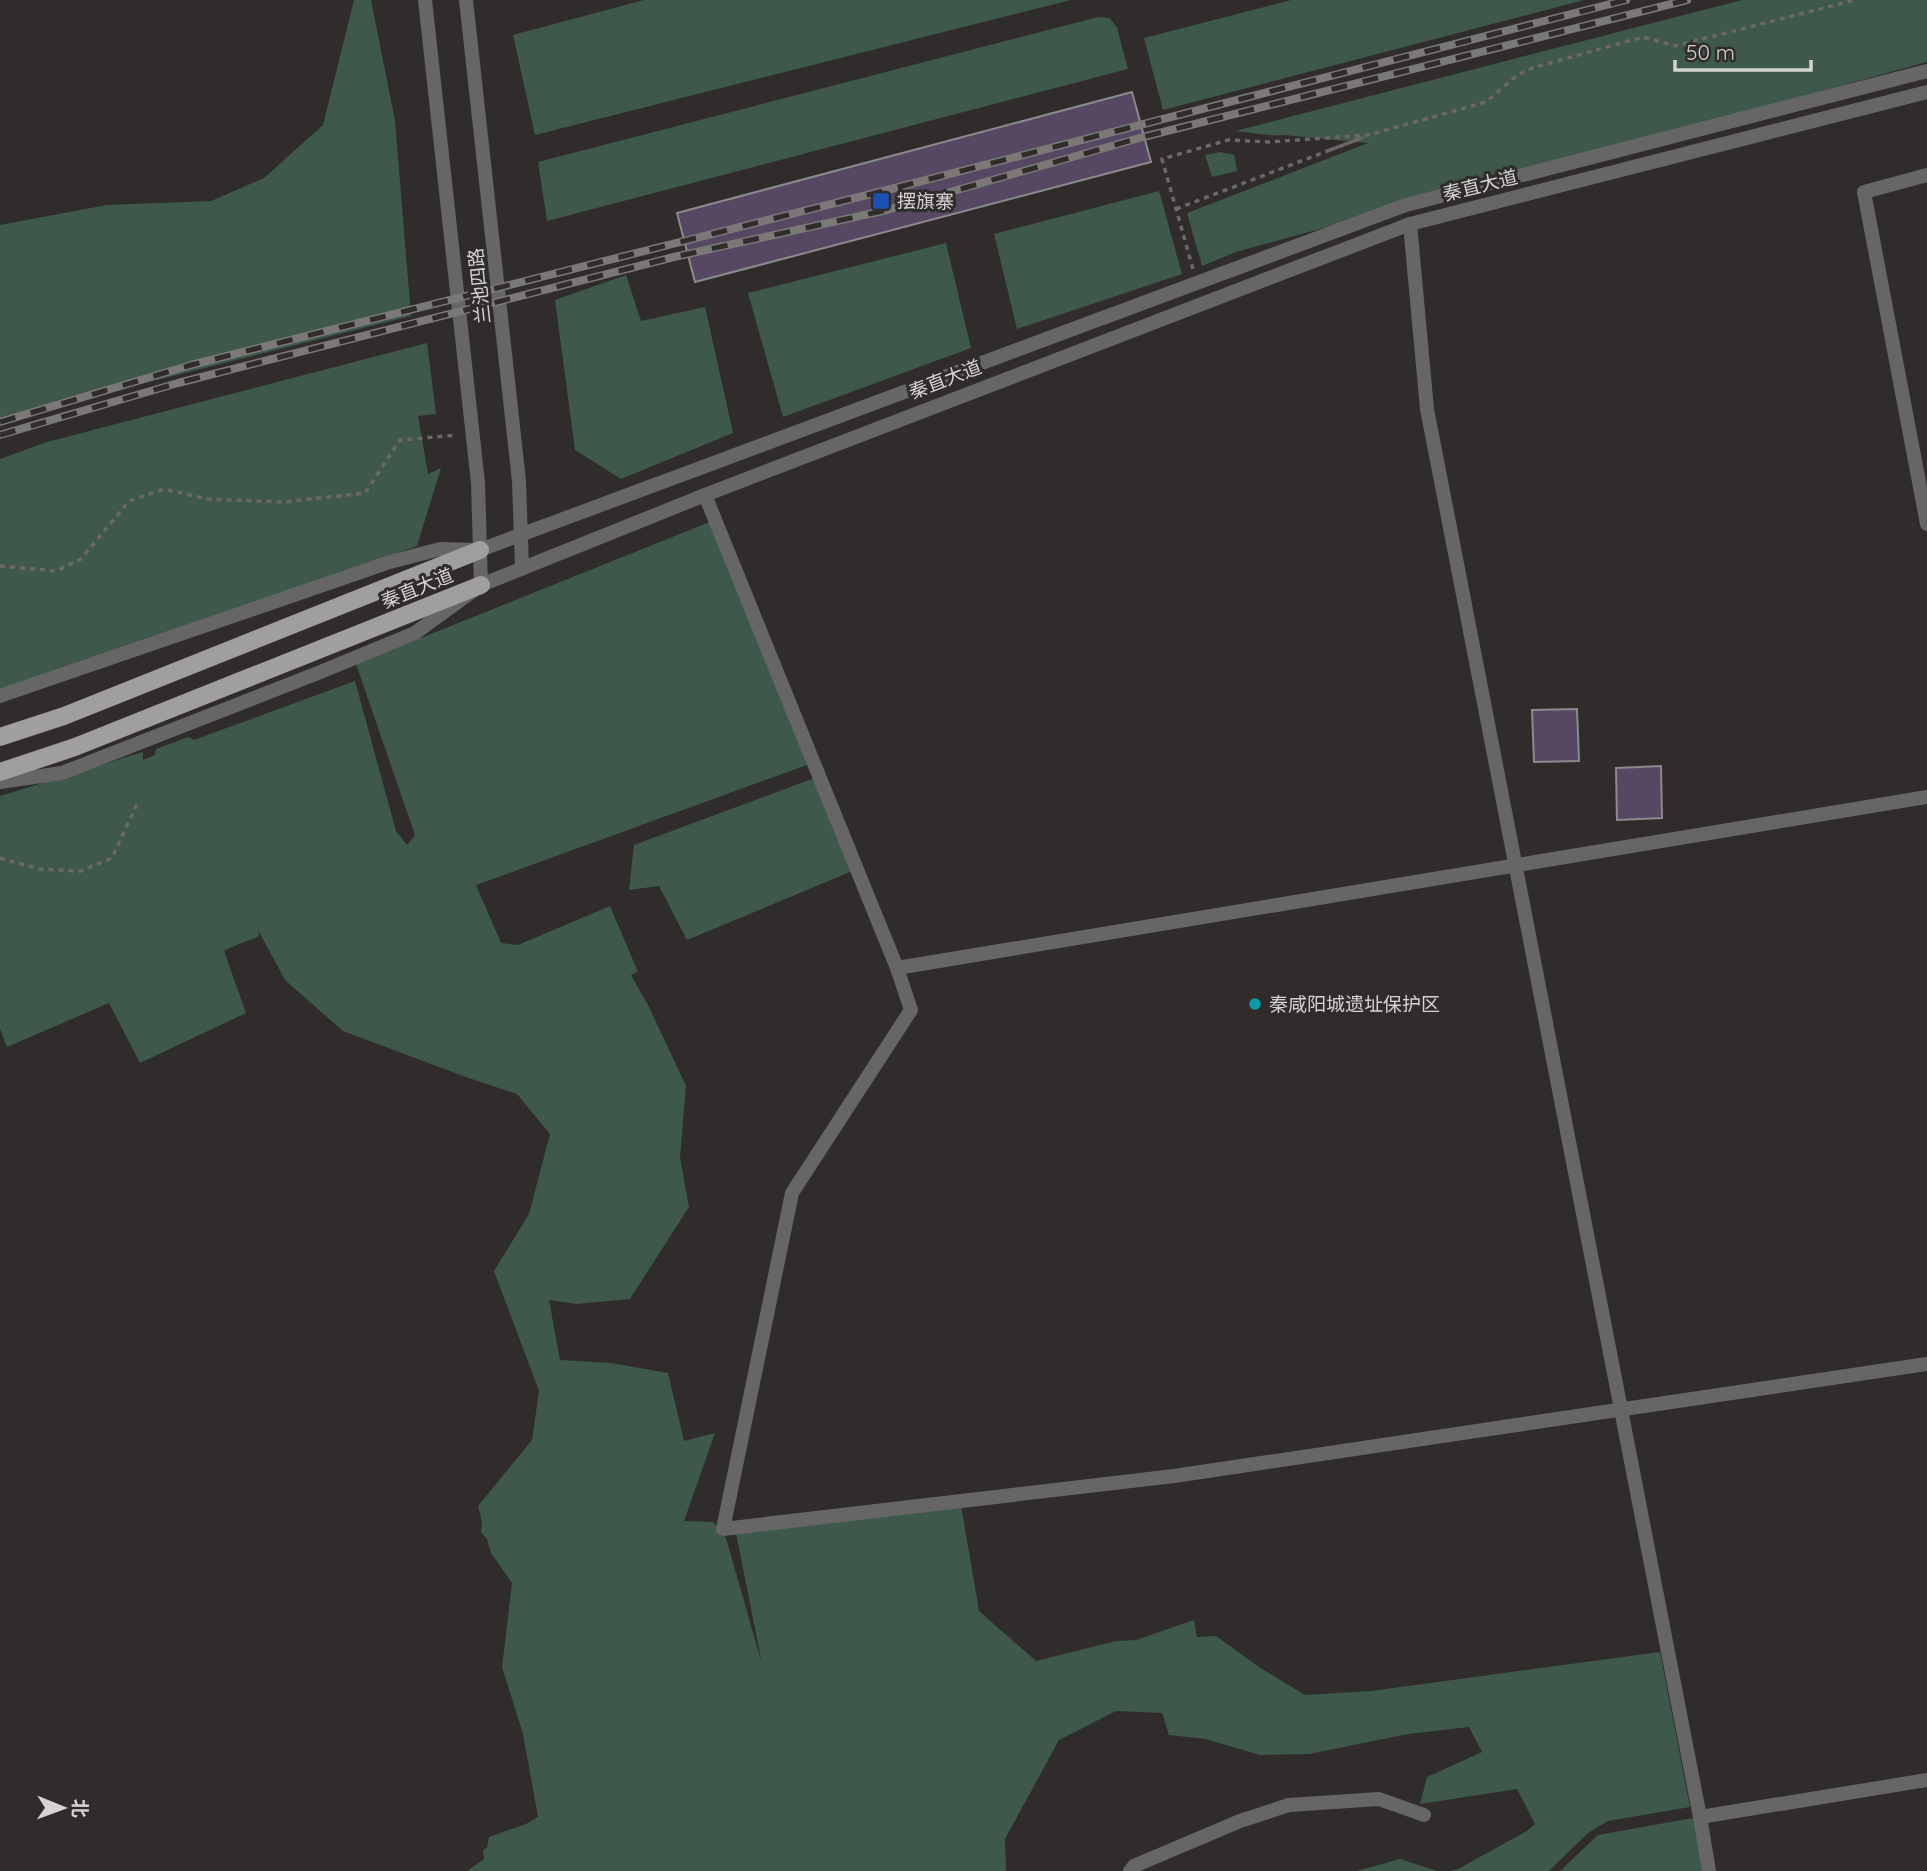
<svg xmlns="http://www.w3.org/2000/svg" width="1927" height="1871" viewBox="0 0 1927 1871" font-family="Quicksand,'Noto Sans SC',sans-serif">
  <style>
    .green { fill: #3f584c }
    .building { fill: #564862; stroke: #8b8a8d; stroke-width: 2 }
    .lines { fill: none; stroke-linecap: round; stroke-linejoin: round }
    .path { stroke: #6b6867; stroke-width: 3.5; stroke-dasharray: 5 5; stroke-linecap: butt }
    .minor { stroke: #676666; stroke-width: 14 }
    .tertiary { stroke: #676666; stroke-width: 14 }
    .primary { stroke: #a09e9f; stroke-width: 18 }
    .rail-casing { stroke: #7b7978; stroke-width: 8 }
    .rail { stroke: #2f2c2b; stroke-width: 5; stroke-dasharray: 16; stroke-linecap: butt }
    .transit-dot { fill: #1a4fb4; stroke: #2f2c2b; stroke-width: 2.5 }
    .culture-dot { fill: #0f9aa8; stroke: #2f2c2b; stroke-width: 2.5 }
    .labels { text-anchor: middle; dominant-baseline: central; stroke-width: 6; stroke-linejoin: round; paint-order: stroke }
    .street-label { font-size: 19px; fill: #d5d3d2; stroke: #2f2c2b }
    .poi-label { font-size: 19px; fill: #d5d3d2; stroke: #2f2c2b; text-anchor: start }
  </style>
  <rect width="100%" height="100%" fill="#2f2c2b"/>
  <!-- green -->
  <g class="green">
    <polygon points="354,0 371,0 395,121 411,316 70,402 0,426 0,225 107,205 211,201 264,178 323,125"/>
    <polygon points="644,0 1071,0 535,135 513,35"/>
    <polygon points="1291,0 1584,0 1163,110 1144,38"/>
    <path d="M1742 0H1927V62L1236 252 1202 266 1187 213 1368 143 1284 135C1268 137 1251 132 1235 131Z"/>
    <polygon points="1098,17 1110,18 1117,28 1128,69 547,221 538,162"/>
    <polygon points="1221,152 1234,155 1237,171 1212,177 1205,155"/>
    <polygon points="1159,191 1182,274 1017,329 994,234"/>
    <polygon points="946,243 971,348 783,417 748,293"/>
    <polygon points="626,275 641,321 705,307 733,433 621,479 575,450 555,300"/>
    <polygon points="427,343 436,414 418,416 428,474 441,468 417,546 0,697 0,459 47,442"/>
    <path d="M717 519 818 761 476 885 501 943 518 945 610 906 638 972 631 975 649 1007 686 1086 680 1157 689 1207 630 1299 577 1304 549 1300 560 1360 611 1363 668 1373 684 1441 715 1433 684 1521 713 1522 726 1538 762 1664 736 1533 961 1505 979 1611 1036 1661 1116 1641 1136 1640 1194 1620 1197 1637 1216 1636 1259 1667 1305 1695 1371 1691 1660 1652 1690 1807 1608 1821 1588 1833 1549 1871H1450L1458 1869 1527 1831 1535 1824 1517 1789 1420 1804 1427 1777 1482 1752 1469 1727 1408 1734 1309 1754 1260 1755 1206 1739 1169 1735 1162 1713 1116 1711 1059 1740 1005 1839 1006 1871H467L484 1859 483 1850 487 1848 489 1837 526 1824 538 1817 523 1734 502 1667 512 1583 491 1553 487 1539 481 1532 482 1523 478 1506 532 1440 539 1391 494 1271 529 1214 550 1134 517 1094 466 1077 343 1031 285 980 258 930 259 936C247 942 236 944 224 951L246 1013 140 1063 109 1003 7 1047 0 1029V796L143 752V760L155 755 156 749 188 737 194 740 355 681 396 831 407 845 415 835 356 664Z"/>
    <polygon points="817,777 862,867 687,940 659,886 629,890 634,845"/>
    <polygon points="1693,1818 1704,1871 1560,1871 1598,1835"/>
    <polygon points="1400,1859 1437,1871 1357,1871"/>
  </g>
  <!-- building -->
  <g class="building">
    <polygon points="1132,92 1151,162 695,282 677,213"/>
    <polygon points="1577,709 1579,761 1534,762 1532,710"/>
    <polygon points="1661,766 1662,818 1617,820 1616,768"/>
  </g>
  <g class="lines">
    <!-- path -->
    <g class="path">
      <polyline points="1330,150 1362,138"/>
      <polyline points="1176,209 1364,137"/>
      <polyline points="1193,269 1162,159 1228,140 1269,142 1368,135 1486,102 1516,76 1532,68 1643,37 1675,46 1855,0"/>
      <polyline points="0,566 56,571 81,559 129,501 164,489 207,499 284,502 365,493 400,440 457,435"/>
      <polyline points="0,858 39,869 81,871 112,858 138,802"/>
    </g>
    <!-- minor -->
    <g class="minor">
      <polyline points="1927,175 1864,192 1927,524"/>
      <polyline points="1410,224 1427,409 1700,1817"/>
      <polyline points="705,495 897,968 1927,797"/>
      <polyline points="897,968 911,1010 792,1193 723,1529 1174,1476 1927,1364"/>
      <polyline points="1130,1871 1134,1866 1240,1821 1289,1805 1379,1799 1424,1815"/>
      <polyline points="1709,1871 1700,1817 1927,1780"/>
    </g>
    <!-- tertiary -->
    <g class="tertiary">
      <polyline points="425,0 478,483 481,585"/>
      <polyline points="466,0 519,481 522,569"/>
      <polyline points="0,696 390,562 440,549 480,550 1406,205 1927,71"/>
      <polyline points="0,782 62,773 318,673 415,633 481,585 705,495 1410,224 1927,92"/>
    </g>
    <!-- primary -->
    <g class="primary">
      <polyline points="0,737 64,716 480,550"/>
      <polyline points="0,772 75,747 481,585"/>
    </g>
    <!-- rail casing -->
    <g class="rail-casing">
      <g id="rail">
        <polyline points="0,422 191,365 883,191 1626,0"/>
        <polyline points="0,435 178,383 674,257 887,210 1143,137 1687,0"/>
      </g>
    </g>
    <!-- rail -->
    <use href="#rail" class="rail"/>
  </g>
  <!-- markers -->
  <rect class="transit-dot" x="872" y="192" width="18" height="18" rx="3.5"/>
  <circle class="culture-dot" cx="1255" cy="1004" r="7"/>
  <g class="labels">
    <!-- street labels -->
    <g class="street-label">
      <text transform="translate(1480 185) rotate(-14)">秦直大道</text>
      <text transform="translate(479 286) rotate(-96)">兰池四路</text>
      <text transform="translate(945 379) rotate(-21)">秦直大道</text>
      <text transform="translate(417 588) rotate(-22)">秦直大道</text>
    </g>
    <!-- poi labels -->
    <g class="poi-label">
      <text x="897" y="201">摆旗寨</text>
      <text x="1269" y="1004">秦咸阳城遗址保护区</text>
    </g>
  </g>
  <!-- north arrow -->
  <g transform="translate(63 1808) rotate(91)" stroke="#2f2c2b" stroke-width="5" paint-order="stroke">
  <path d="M0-5L12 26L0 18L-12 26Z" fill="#d5d3d2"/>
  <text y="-10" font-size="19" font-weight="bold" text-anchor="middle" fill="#d5d3d2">北</text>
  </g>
  <!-- scale -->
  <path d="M1675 60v10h136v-10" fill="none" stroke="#d5d3d2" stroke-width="3.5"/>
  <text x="1686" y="60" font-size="21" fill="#d5d3d2" stroke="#2f2c2b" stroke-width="5" paint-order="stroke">50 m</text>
</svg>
